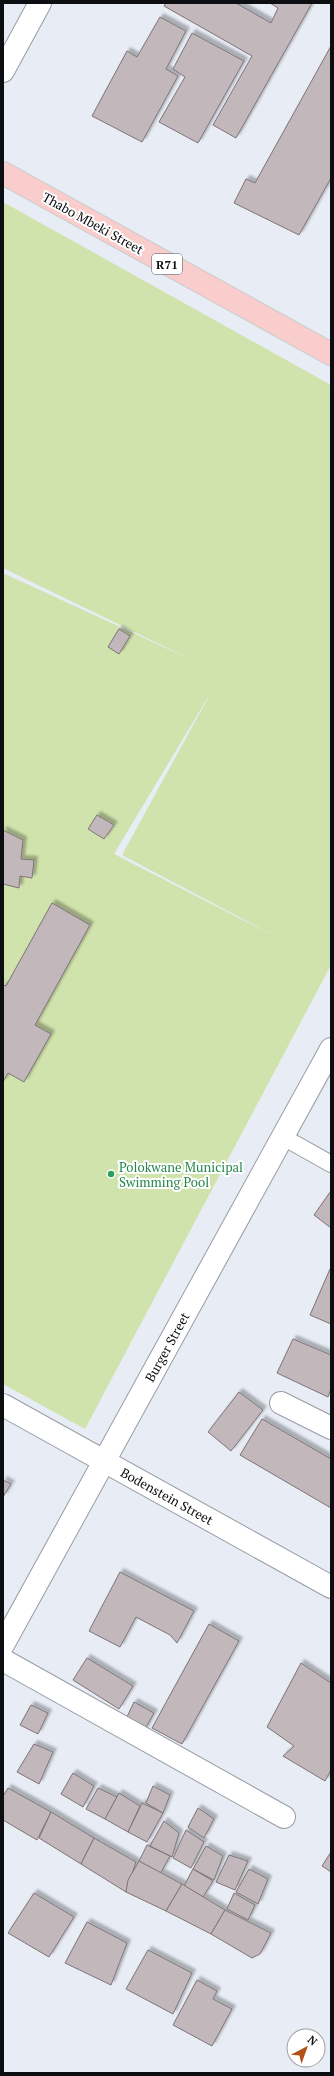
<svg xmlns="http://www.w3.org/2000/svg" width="334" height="2076" viewBox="0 0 334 2076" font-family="'PT Serif',serif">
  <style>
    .green { fill: #d1e3ac; fill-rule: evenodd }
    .building { fill: #c2b7ba; stroke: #7e7477; filter: url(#shadow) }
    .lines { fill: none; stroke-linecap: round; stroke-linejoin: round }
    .lane-casing { stroke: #979ca4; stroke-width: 18 }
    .street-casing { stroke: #979ca4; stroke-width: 24 }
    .primary-casing { stroke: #cacacb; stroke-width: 24 }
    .lane { stroke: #fff; stroke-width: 16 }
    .street { stroke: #fff; stroke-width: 22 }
    .primary { stroke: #f8cdcb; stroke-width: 22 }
    .leisure-dot { fill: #2e9e5b; stroke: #fff; stroke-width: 1.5 }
    .labels { text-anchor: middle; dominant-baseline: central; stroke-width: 4; stroke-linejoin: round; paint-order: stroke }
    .shield { fill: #fff; stroke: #555658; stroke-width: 1 }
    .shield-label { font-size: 12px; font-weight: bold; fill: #0c0e11 }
    .street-label { font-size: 13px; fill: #0c0e11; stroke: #fff }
    .leisure-label { font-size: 13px; fill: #27864d; stroke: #fff; text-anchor: start }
  </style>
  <defs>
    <filter id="shadow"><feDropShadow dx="3.5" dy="-3.5" stdDeviation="1" flood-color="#0004"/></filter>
  </defs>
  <rect width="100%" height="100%" fill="#e7ecf5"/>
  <!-- green -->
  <path class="green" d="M3 202 331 385V965L85 1429 3 1384V573L194 661 3 568ZM214 687 122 855 288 943 114 854Z"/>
  <!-- building -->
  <g class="building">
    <polygon points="166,3 236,3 271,23 278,8 270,3 312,3 236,138 213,125 252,56 164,6"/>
    <polygon points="160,17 186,31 166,69 178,76 142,142 92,116 127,51 137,57"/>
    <polygon points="192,33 244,61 198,143 159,122 185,77 173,69"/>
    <polygon points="331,46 331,178 299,235 234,203 246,179 255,183"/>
    <polygon points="119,629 130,636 119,654 108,647"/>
    <polygon points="97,815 114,825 104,839 88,829"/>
    <polygon points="3,830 23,840 21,859 34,860 32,878 20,876 19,888 3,884"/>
    <polygon points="52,903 90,925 35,1025 51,1034 24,1082 8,1073 3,1082 3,985 6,986"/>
    <polygon points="331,1191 331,1228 314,1215"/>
    <polygon points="330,1269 331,1269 331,1324 310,1315"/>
    <polygon points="293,1339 331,1355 331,1389 328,1397 277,1373"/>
    <polygon points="239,1392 263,1410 231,1451 208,1432"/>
    <polygon points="262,1419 331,1459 331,1508 240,1455"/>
    <polygon points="3,1480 11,1484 3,1497"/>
    <polygon points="120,1572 194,1611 177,1643 170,1635 136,1617 120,1647 89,1631"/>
    <polygon points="209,1624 239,1641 182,1744 152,1728"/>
    <polygon points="87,1658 133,1686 119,1709 73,1680"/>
    <polygon points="301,1663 331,1683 331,1770 325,1781 283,1756 294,1746 267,1727"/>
    <polygon points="134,1702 154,1713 144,1731 125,1721"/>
    <polygon points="31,1705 48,1713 38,1734 20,1725"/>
    <polygon points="34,1744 53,1752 39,1784 17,1772"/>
    <polygon points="73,1773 94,1786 83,1807 61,1794"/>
    <polygon points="153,1786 170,1795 163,1813 146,1803"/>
    <polygon points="8,1788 51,1812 37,1840 3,1820 3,1796"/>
    <polygon points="98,1788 117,1797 105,1819 86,1809"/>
    <polygon points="119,1793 140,1806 128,1832 105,1819"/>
    <polygon points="142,1803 163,1813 147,1842 128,1832"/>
    <polygon points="198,1808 214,1819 204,1838 188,1827"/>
    <polygon points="51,1812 94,1838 81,1864 39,1838"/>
    <polygon points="164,1821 179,1833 172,1857 150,1846"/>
    <polygon points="186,1830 204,1842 191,1868 173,1858"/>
    <polygon points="94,1838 136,1862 126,1892 81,1864"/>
    <polygon points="147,1845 170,1856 160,1874 139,1861"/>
    <polygon points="206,1846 223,1856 214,1880 193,1869"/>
    <polygon points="331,1852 331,1872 322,1866"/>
    <polygon points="229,1855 248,1861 235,1890 216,1882"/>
    <polygon points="139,1861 182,1884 166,1911 126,1892 128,1880"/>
    <polygon points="193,1869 213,1881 203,1897 184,1886"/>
    <polygon points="249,1869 268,1879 258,1904 236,1892"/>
    <polygon points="182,1884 225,1910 211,1934 166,1911"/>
    <polygon points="34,1893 74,1917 49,1957 8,1933"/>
    <polygon points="234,1893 255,1905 248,1920 227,1909"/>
    <polygon points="225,1910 271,1933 260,1954 252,1958 211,1934"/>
    <polygon points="87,1922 127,1943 111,1985 65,1963"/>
    <polygon points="148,1950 192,1973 173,2014 126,1989"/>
    <polygon points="197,1980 217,1991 213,1999 232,2009 212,2046 173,2025"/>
  </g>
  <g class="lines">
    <!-- lane casing -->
    <g class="lane-casing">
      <polyline id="lane" points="283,1137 331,1164"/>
    </g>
    <!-- street casing -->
    <g class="street-casing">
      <g id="street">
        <polyline points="3,71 40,3"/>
        <polyline points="281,1403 331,1428"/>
        <polyline points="3,1405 331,1587"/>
        <polyline points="3,1645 331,1049"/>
        <polyline points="3,1660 284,1817"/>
      </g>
    </g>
    <!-- primary casing -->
    <g class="primary-casing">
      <polyline id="primary" points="3,173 331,354"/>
    </g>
    <!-- lane -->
    <use href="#lane" class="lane"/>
    <!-- street -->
    <use href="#street" class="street"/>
    <!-- primary -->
    <use href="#primary" class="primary"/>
  </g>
  <!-- markers -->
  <circle class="leisure-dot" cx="111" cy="1174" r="4"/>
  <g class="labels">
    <!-- shield labels -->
    <rect class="shield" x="152" y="254" width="30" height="20" rx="3"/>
    <g class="shield-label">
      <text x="167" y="264">R71</text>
    </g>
    <!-- street labels -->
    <g class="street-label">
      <text transform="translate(93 223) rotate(29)">Thabo Mbeki Street</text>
      <text transform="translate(167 1347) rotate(-61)">Burger Street</text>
      <text transform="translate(167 1496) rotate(29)">Bodenstein Street</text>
    </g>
    <!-- leisure labels -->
    <g class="leisure-label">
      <text x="119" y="1167">Polokwane Municipal<tspan x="119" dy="15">Swimming Pool</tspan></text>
    </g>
  </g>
  <!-- border -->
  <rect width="334" height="2076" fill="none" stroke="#0c0e11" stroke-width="8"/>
  <!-- north arrow -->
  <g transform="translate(306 2048) rotate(41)"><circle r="19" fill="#ffffff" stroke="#9e9fa0"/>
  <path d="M0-3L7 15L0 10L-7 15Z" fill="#b35017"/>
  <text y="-6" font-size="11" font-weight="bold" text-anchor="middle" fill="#0c0e11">N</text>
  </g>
</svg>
